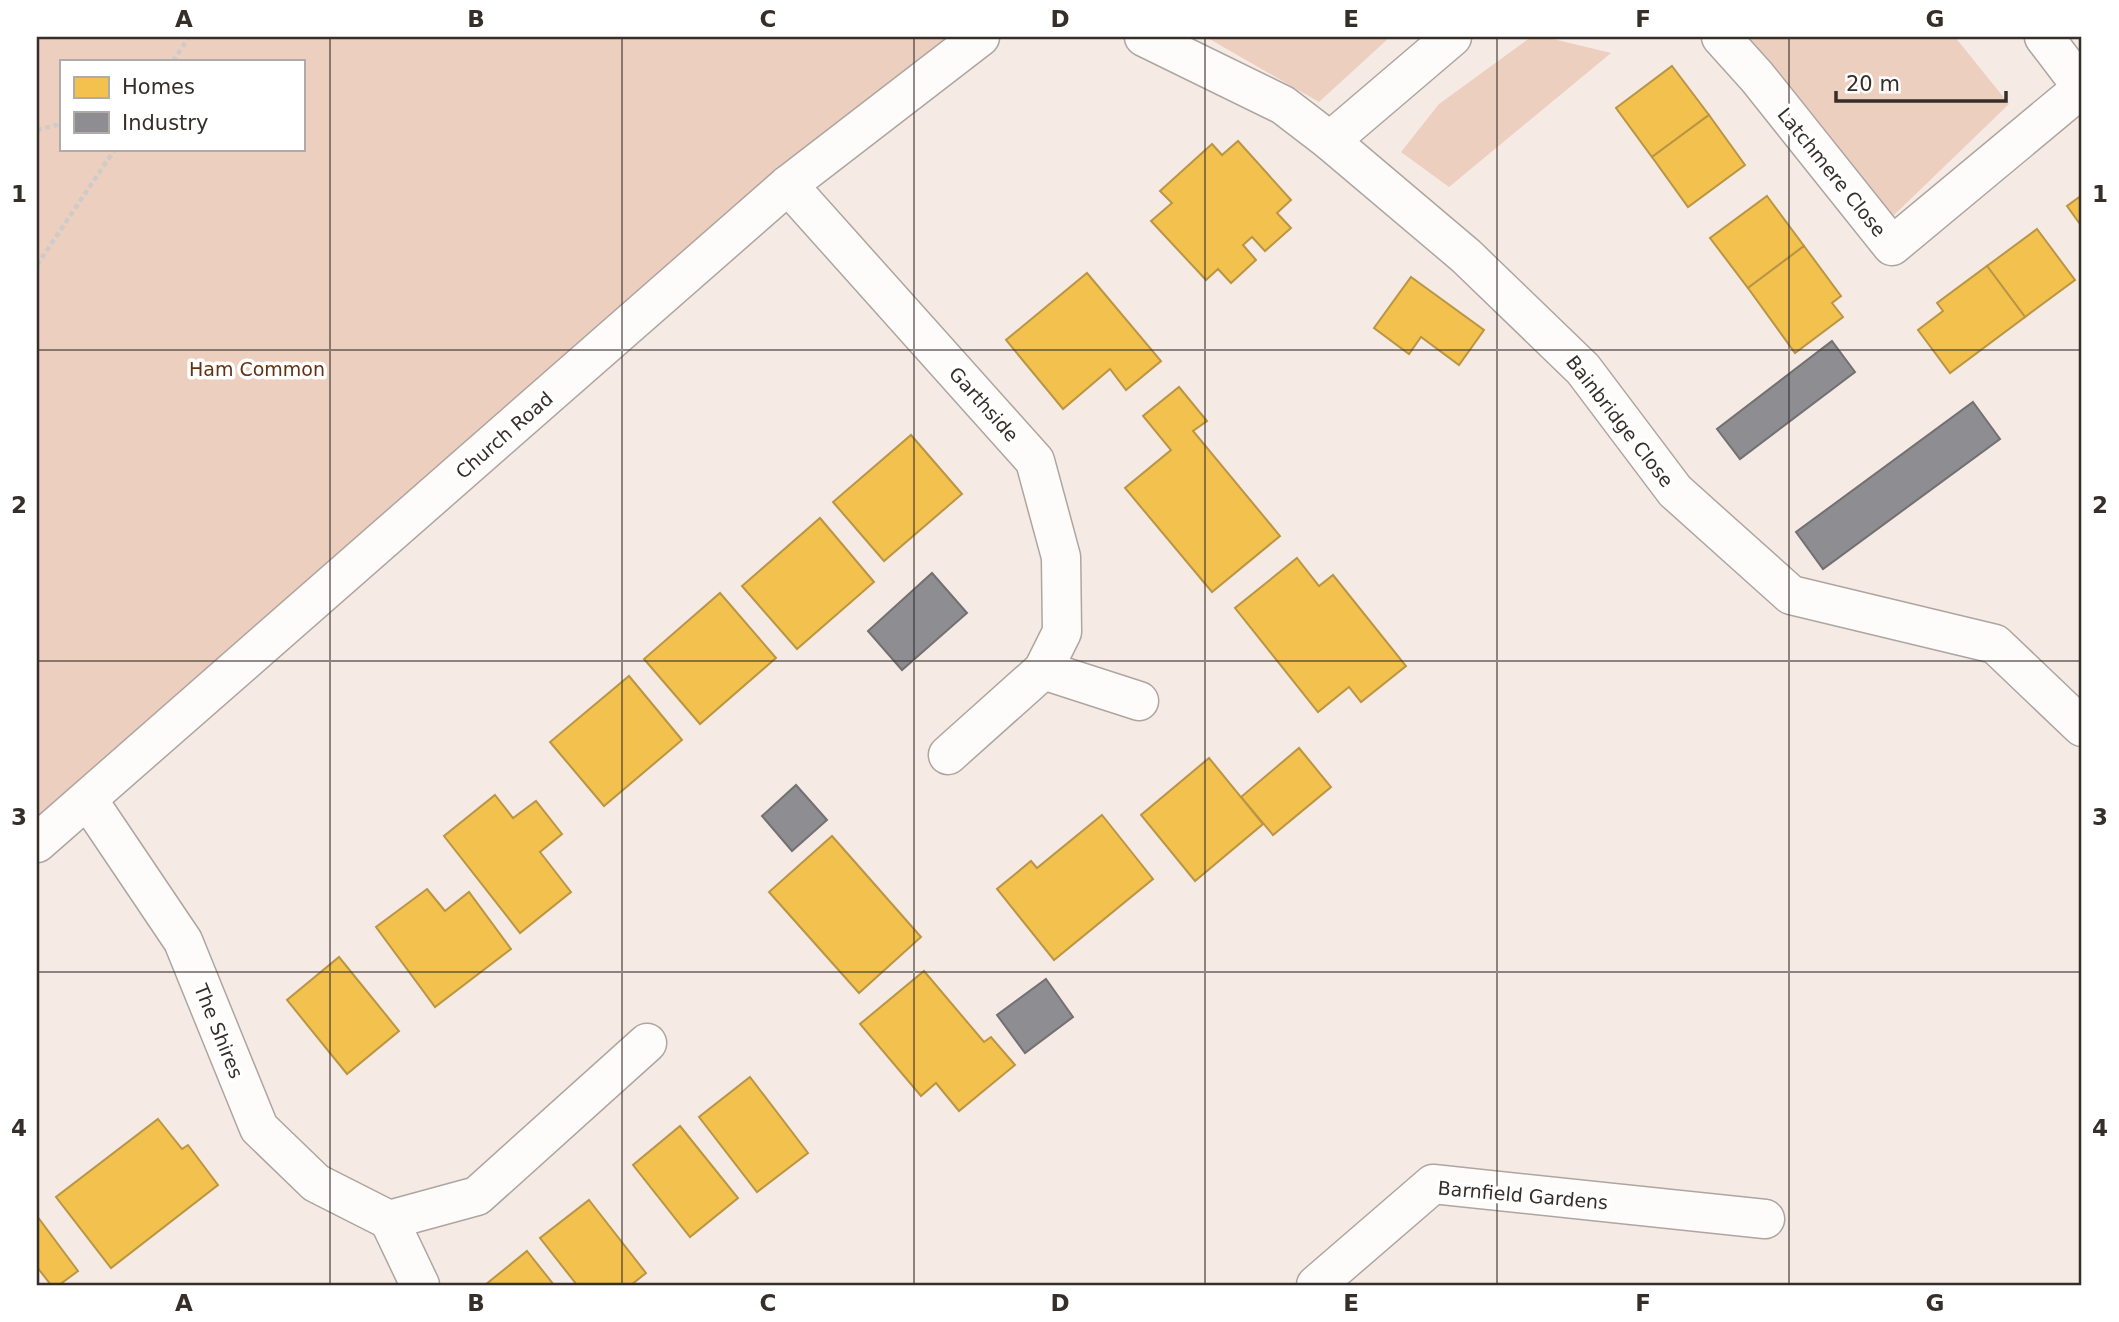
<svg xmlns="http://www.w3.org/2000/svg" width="2119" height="1322" viewBox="0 0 2119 1322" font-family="'DejaVu Sans',sans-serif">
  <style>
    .green { fill: #edcfbf; fill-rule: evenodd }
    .homes { fill: #f2c14e; stroke: #ba9543; stroke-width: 2 }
    .industry { fill: #8d8d92; stroke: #737072; stroke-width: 2 }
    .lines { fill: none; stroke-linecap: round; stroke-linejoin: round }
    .street-casing { stroke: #aea5a0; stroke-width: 41 }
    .path { stroke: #d0cbc8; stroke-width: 4.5; stroke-dasharray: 5 3.5; stroke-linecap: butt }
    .street { stroke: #fefcfb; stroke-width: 38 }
    .grid { fill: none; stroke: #362e29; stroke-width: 2; stroke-opacity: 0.55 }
    .labels { text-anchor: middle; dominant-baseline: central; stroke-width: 7; stroke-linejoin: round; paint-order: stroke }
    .street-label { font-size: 19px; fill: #362e29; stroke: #fff }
    .park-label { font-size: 19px; fill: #633111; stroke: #fff }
    .neatline { fill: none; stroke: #362e29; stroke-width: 2.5 }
    .grid-label { font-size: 23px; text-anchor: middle; font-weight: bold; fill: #362e29 }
  </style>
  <rect width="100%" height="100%" fill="#f5eae4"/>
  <!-- green -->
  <g class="green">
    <path d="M37 37H980L788 185 37 864ZM61 61H303V149H61Z"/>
    <polygon points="1206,37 1390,37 1319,102"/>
    <polygon points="1531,37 1545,37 1611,53 1449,187 1401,152 1439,104"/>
    <polygon points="1742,37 1955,37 2009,104 1891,218"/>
  </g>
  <!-- homes -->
  <g class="homes">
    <polygon points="1672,66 1709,115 1652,157 1616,108"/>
    <polygon points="1709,115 1745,165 1688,207 1652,157"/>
    <polygon points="1238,141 1291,200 1277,213 1291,228 1265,251 1252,237 1243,245 1256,260 1231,283 1218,269 1206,280 1151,221 1172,203 1160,191 1212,144 1222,155"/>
    <polygon points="2082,195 2082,227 2067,206"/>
    <polygon points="1767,196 1804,246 1748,288 1710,238"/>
    <polygon points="2037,229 2075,280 2025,317 1987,266"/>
    <polygon points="1804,246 1841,296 1832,303 1843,317 1795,353 1748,288"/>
    <polygon points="1987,266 2025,317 1950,373 1918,330 1943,311 1937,303"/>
    <polygon points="1087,273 1161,361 1126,390 1110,369 1063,409 1006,340"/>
    <polygon points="1411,277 1484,330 1459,365 1421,337 1409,354 1374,328"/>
    <polygon points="1179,387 1207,421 1193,431 1280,536 1212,592 1125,488 1171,450 1143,416"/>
    <polygon points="911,435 962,494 884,561 833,502"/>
    <polygon points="820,518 874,582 797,649 742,586"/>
    <polygon points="1297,558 1319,586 1333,575 1406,666 1361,702 1349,687 1318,712 1235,608"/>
    <polygon points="720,593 776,658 700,724 644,659"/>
    <polygon points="629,676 682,740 604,806 550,742"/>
    <polygon points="1299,748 1331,787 1273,835 1241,797"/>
    <polygon points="1209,758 1263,824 1195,881 1141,815"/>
    <polygon points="495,795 513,818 536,801 562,834 540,852 571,892 520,933 444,836"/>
    <polygon points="1102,815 1153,879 1054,960 997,889 1031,861 1037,868"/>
    <polygon points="832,836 921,937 859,993 769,892"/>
    <polygon points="427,889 445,911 469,892 511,949 435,1007 376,927"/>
    <polygon points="339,957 399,1031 347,1074 287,1000"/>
    <polygon points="924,971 984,1042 991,1037 1015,1065 959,1111 936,1083 921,1096 860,1024"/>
    <polygon points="750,1077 808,1153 757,1192 699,1117"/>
    <polygon points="158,1119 182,1149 188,1145 218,1185 111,1268 56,1197"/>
    <polygon points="680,1126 738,1198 690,1237 633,1165"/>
    <polygon points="589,1200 646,1273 631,1285 577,1285 540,1238"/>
    <polygon points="37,1216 78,1271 59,1285 51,1285 37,1267"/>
    <polygon points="527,1251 554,1285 485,1285"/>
  </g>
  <!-- industry -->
  <g class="industry">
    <polygon points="1832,341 1855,372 1740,459 1717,429"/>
    <polygon points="1973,402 2000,439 1823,569 1796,532"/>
    <polygon points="932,573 967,613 902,670 868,631"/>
    <polygon points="796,785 827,820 792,851 762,816"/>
    <polygon points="1046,979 1073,1017 1025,1053 997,1015"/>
  </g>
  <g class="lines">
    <!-- street casing -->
    <g class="street-casing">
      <g id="street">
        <polyline points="1144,37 1283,105 1330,141 1466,256 1583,369 1675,491 1791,595 1995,644 2082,727"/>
        <polyline points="1721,37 1757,77 1892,246 2082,88"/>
        <polyline points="2044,37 2082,87"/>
        <polyline points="1330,141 1452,37"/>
        <polyline points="788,185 1035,461 1061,557 1062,632 1043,670 948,755"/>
        <polyline points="1043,670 1139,701"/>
        <polyline points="88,800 183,941 259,1128 316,1183 389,1220 477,1196 647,1043"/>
        <polyline points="37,843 788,185 980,37"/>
        <polyline points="389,1220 420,1285"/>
        <polyline points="1316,1285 1433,1184 1765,1219"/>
      </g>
    </g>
    <!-- path -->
    <g class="path">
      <polyline points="173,61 189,37"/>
      <polyline points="37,130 61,124"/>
      <polyline points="37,265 115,149"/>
    </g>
    <!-- street -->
    <use href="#street" class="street"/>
  </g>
  <!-- grid -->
  <path class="grid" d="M330 37V1285M622 37V1285M914 37V1285M1205 37V1285M1497 37V1285M1789 37V1285M37 350H2082M37 661H2082M37 972H2082"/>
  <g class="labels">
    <!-- street labels -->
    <g class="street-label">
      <text transform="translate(1832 172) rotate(51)">Latchmere Close</text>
      <text transform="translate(984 404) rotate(48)">Garthside</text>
      <text transform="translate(1620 421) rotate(52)">Bainbridge Close</text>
      <text transform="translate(504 435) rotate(-41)">Church Road</text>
      <text transform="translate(219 1031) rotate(68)">The Shires</text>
      <text transform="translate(1523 1195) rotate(5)">Barnfield Gardens</text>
    </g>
    <!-- park labels -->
    <g class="park-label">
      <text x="257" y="369">Ham Common</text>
    </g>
  </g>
  <!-- border -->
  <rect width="2119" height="1322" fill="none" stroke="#ffffff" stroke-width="77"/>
  <!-- legend -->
  <rect x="60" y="60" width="245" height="91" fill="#ffffff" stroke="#afaba9" stroke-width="2"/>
  <rect x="74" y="77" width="35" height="21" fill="#f2c14e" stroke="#afaba9" stroke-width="2"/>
  <text x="122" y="94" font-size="21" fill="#362e29">Homes</text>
  <rect x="74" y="112" width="35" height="21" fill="#8d8d92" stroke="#afaba9" stroke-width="2"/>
  <text x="122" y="130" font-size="21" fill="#362e29">Industry</text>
  <!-- scale -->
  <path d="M1836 91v10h170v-10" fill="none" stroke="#362e29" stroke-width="3.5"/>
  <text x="1846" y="91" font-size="21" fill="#362e29" stroke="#ffffff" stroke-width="5" paint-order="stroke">20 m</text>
  <rect x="38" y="38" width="2042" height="1246" class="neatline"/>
  <g class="grid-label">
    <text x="184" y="27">A</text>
    <text x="476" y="27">B</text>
    <text x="768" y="27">C</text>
    <text x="1060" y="27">D</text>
    <text x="1351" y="27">E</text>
    <text x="1643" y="27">F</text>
    <text x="1935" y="27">G</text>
    <text x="19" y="202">1</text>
    <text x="2100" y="202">1</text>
    <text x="19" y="513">2</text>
    <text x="2100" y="513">2</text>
    <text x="19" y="825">3</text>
    <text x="2100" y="825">3</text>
    <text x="19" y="1136">4</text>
    <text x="2100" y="1136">4</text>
    <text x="184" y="1311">A</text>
    <text x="476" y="1311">B</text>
    <text x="768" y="1311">C</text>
    <text x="1060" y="1311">D</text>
    <text x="1351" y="1311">E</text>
    <text x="1643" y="1311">F</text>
    <text x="1935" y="1311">G</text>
  </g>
</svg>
